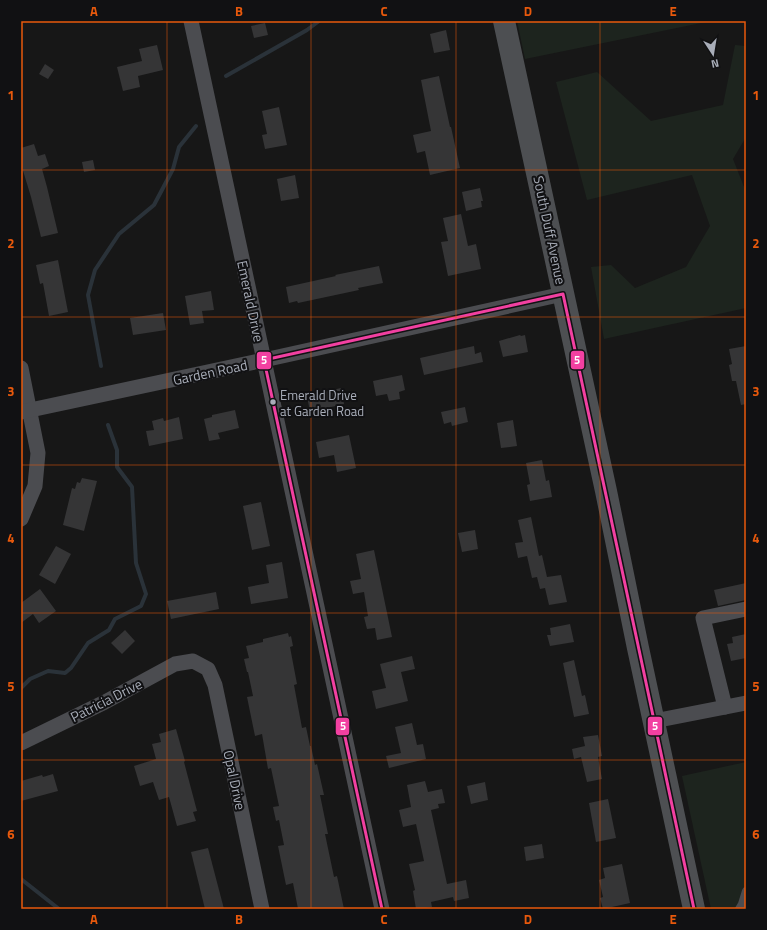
<svg xmlns="http://www.w3.org/2000/svg" width="767" height="930" viewBox="0 0 767 930" font-family="'Titillium Web',sans-serif">
  <style>
    .green { fill: #1d241e }
    .lines { fill: none; stroke-linecap: round; stroke-linejoin: round }
    .stream { stroke: #2a3239; stroke-width: 4 }
    .building { fill: #353536 }
    .lane { stroke: #4b4c50; stroke-width: 8 }
    .street { stroke: #4b4c50; stroke-width: 15 }
    .primary { stroke: #4d4f52; stroke-width: 22 }
    .bus-1-casing { stroke: #111113; stroke-width: 6 }
    .bus-1 { stroke: #f240a1; stroke-width: 3 }
    .grid { fill: none; stroke: #e8590c; stroke-width: 1; stroke-opacity: 0.55 }
    .bus-dot { fill: #a8adb8; stroke: #111113; stroke-width: 1.5 }
    .labels { text-anchor: middle; dominant-baseline: central; stroke-width: 4; stroke-linejoin: round; paint-order: stroke }
    .bus-label { font-size: 13px; fill: #a8adb8; stroke: #111113; text-anchor: start }
    .street-label { font-size: 14px; fill: #a8adb8; stroke: #111113 }
    .line-badge { stroke: #111113; stroke-width: 1.5 }
    .badge-label { font-size: 11px; text-anchor: middle; font-weight: bold; fill: #fff }
    .neatline { fill: none; stroke: #e8590c; stroke-width: 1.5 }
    .grid-label { font-size: 13px; text-anchor: middle; font-weight: bold; fill: #e8590c }
  </style>
  <rect width="100%" height="100%" fill="#171717"/>
  <!-- green -->
  <g class="green">
    <polygon points="517,21 711,21 525,59"/>
    <polygon points="735,45 746,46 746,137 733,159 746,192 746,308 604,339 591,267 611,265 635,288 686,267 710,226 692,175 587,200 556,82 597,72 651,121 723,105"/>
    <polygon points="746,762 746,909 711,909 682,776"/>
  </g>
  <g class="lines">
    <!-- stream -->
    <g class="stream">
      <polyline points="226,76 307,30 319,21"/>
      <polyline points="101,366 88,295 95,270 119,234 154,205 173,169 179,147 196,126"/>
      <polyline points="21,688 30,679 48,671 65,673 71,668 88,643 109,630 115,619 141,606 146,594 136,563 132,487 117,467 117,450 108,425"/>
      <polyline points="21,879 59,909"/>
    </g>
  </g>
  <!-- building -->
  <g class="building">
    <polygon points="265,23 268,35 254,38 251,26"/>
    <polygon points="446,30 450,50 434,53 430,34"/>
    <polygon points="157,45 163,70 138,76 140,87 123,91 117,67 142,61 139,49"/>
    <polygon points="45,64 54,70 48,79 39,74"/>
    <polygon points="439,76 450,127 451,127 460,168 430,175 425,151 417,153 413,135 431,131 421,80"/>
    <polygon points="279,107 287,145 265,149 262,135 267,134 262,111"/>
    <polygon points="34,144 38,156 45,154 49,166 42,169 47,187 58,233 41,237 31,197 21,164 21,148"/>
    <polygon points="93,160 95,170 84,172 82,162"/>
    <polygon points="295,175 299,198 281,201 277,179"/>
    <polygon points="480,188 483,201 481,201 482,207 466,211 462,192"/>
    <polygon points="461,214 468,246 476,244 481,269 448,276 441,242 448,241 443,218"/>
    <polygon points="58,260 68,312 49,316 43,283 40,284 36,265"/>
    <polygon points="379,266 383,283 358,288 359,290 298,303 297,301 289,303 286,287 336,276 335,275"/>
    <polygon points="211,291 214,310 202,311 204,323 190,325 185,296"/>
    <polygon points="163,313 166,330 133,335 130,318"/>
    <polygon points="520,335 521,336 525,335 528,352 503,357 499,341"/>
    <polygon points="474,346 475,354 481,352 483,362 424,375 420,358"/>
    <polygon points="746,346 746,404 741,405 736,381 732,381 729,365 732,364 729,349"/>
    <polygon points="402,375 405,390 399,392 400,399 389,401 387,394 376,396 373,381"/>
    <polygon points="341,388 344,404 310,412 307,396"/>
    <polygon points="465,407 468,422 452,426 451,422 444,424 441,412"/>
    <polygon points="235,410 239,428 218,433 220,439 209,441 204,419 212,417 212,415"/>
    <polygon points="179,417 183,439 149,446 146,431 154,430 152,421 163,418 164,421"/>
    <polygon points="513,420 517,446 501,448 497,423"/>
    <polygon points="349,435 356,468 337,472 334,455 319,458 316,442"/>
    <polygon points="542,460 546,481 549,480 552,497 530,501 527,485 530,484 526,463"/>
    <polygon points="82,478 97,481 84,531 63,525 72,488 75,489 77,482 80,483"/>
    <polygon points="261,502 270,546 252,550 243,506"/>
    <polygon points="531,517 539,556 542,555 547,577 561,575 567,602 549,605 545,588 540,589 537,577 532,578 527,556 518,558 515,543 523,542 518,520"/>
    <polygon points="475,530 478,549 462,552 458,533"/>
    <polygon points="56,546 71,554 55,584 39,575"/>
    <polygon points="374,550 392,637 377,640 375,628 367,629 364,617 368,616 364,592 353,594 350,581 361,579 356,554"/>
    <polygon points="282,562 288,598 251,604 248,587 269,583 266,565"/>
    <polygon points="746,583 746,600 718,606 714,590"/>
    <polygon points="40,589 56,611 39,623 33,614 21,623 21,603"/>
    <polygon points="216,592 219,609 171,619 167,601"/>
    <polygon points="570,624 574,642 550,646 547,635 551,635 550,628"/>
    <polygon points="125,630 135,641 122,654 111,643"/>
    <polygon points="288,633 289,637 291,636 293,646 290,647 297,684 294,685 302,728 306,727 310,746 311,746 315,765 317,764 324,795 320,795 328,834 325,834 334,877 337,876 344,909 298,909 293,883 286,885 278,846 284,845 279,820 276,821 273,807 279,806 271,768 268,769 262,734 255,736 247,697 253,696 248,672 247,672 244,659 249,658 246,646 263,642 263,639"/>
    <polygon points="746,634 746,658 731,661 727,644 733,643 732,637"/>
    <polygon points="412,656 415,669 401,672 408,701 376,709 372,691 386,688 380,664"/>
    <polygon points="574,660 582,696 585,695 589,714 574,717 563,663"/>
    <polygon points="412,723 417,745 423,744 426,759 389,768 386,756 401,753 395,727"/>
    <polygon points="176,729 185,761 184,762 197,811 193,812 196,821 177,826 169,797 159,800 153,782 140,786 134,766 156,759 152,744 161,742 159,734"/>
    <polygon points="598,735 602,756 598,757 602,779 587,782 581,757 574,759 572,749 585,746 583,737"/>
    <polygon points="53,774 58,791 21,801 21,781 42,775 43,777"/>
    <polygon points="425,781 428,792 442,789 445,803 438,804 439,808 431,810 447,884 466,880 469,898 454,901 453,897 431,902 432,907 421,909 416,909 413,891 415,890 409,864 424,861 416,824 403,827 399,810 411,807 407,785"/>
    <polygon points="485,782 488,800 471,804 467,786"/>
    <polygon points="608,799 616,838 596,842 589,803"/>
    <polygon points="542,844 544,858 526,861 524,847"/>
    <polygon points="208,848 224,909 205,909 191,852"/>
    <polygon points="622,864 630,903 603,909 600,898 603,897 599,880 605,878 603,868"/>
  </g>
  <g class="lines">
    <!-- lane -->
    <polyline class="lane" points="739,909 742,904 746,891"/>
    <!-- street -->
    <g class="street">
      <polyline points="191,21 382,909"/>
      <polyline points="21,368 38,453 35,486 21,519"/>
      <polyline points="21,412 264,360 563,294"/>
      <polyline points="725,707 703,618 746,609"/>
      <polyline points="654,721 746,703"/>
      <polyline points="21,743 105,702 175,664 193,661 208,669 215,685 262,909"/>
    </g>
    <!-- primary -->
    <polyline class="primary" points="504,21 606,491 638,648 694,909"/>
    <!-- bus-1 casing -->
    <g class="bus-1-casing">
      <path id="bus-1" d="M382 909 264 360 563 294C608 499 650 704 694 909"/>
    </g>
    <!-- bus-1 -->
    <use href="#bus-1" class="bus-1"/>
  </g>
  <!-- grid -->
  <path class="grid" d="M167 21V909M311 21V909M456 21V909M600 21V909M21 170H746M21 317H746M21 465H746M21 613H746M21 760H746"/>
  <!-- markers -->
  <circle class="bus-dot" cx="273" cy="402" r="3.5"/>
  <g class="labels">
    <!-- bus labels -->
    <g class="bus-label">
      <text x="280" y="395">Emerald Drive<tspan x="280" dy="16">at Garden Road</tspan></text>
    </g>
    <!-- street labels -->
    <g class="street-label">
      <text transform="translate(550 230) rotate(78)">South Duff Avenue</text>
      <text transform="translate(251 301) rotate(78)">Emerald Drive</text>
      <text transform="translate(210 372) rotate(-12)">Garden Road</text>
      <text transform="translate(106 700) rotate(-27)">Patricia Drive</text>
      <text transform="translate(235 780) rotate(78)">Opal Drive</text>
    </g>
  </g>
  <g class="line-badge">
    <rect x="570" y="350" width="15" height="20" rx="4" fill="#f240a1"/>
    <rect x="256" y="351" width="16" height="19" rx="4" fill="#f240a1"/>
    <rect x="647" y="716" width="16" height="20" rx="4" fill="#f240a1"/>
    <rect x="335" y="717" width="15" height="19" rx="4" fill="#f240a1"/>
  </g>
  <g class="badge-label">
    <text x="577" y="364">5</text>
    <text x="264" y="364">5</text>
    <text x="655" y="730">5</text>
    <text x="343" y="730">5</text>
  </g>
  <!-- border -->
  <rect width="767" height="930" fill="none" stroke="#111113" stroke-width="44"/>
  <!-- north arrow -->
  <g transform="translate(713 54) rotate(168)" stroke="#111113" stroke-width="3" paint-order="stroke">
  <path d="M0-3L7 15L0 10L-7 15Z" fill="#a8adb8"/>
  <text y="-6" font-size="11" font-weight="bold" text-anchor="middle" fill="#a8adb8">N</text>
  </g>
  <rect x="22" y="22" width="723" height="886" class="neatline"/>
  <g class="grid-label">
    <text x="94" y="16">A</text>
    <text x="239" y="16">B</text>
    <text x="384" y="16">C</text>
    <text x="528" y="16">D</text>
    <text x="673" y="16">E</text>
    <text x="11" y="100">1</text>
    <text x="756" y="100">1</text>
    <text x="11" y="248">2</text>
    <text x="756" y="248">2</text>
    <text x="11" y="396">3</text>
    <text x="756" y="396">3</text>
    <text x="11" y="543">4</text>
    <text x="756" y="543">4</text>
    <text x="11" y="691">5</text>
    <text x="756" y="691">5</text>
    <text x="11" y="839">6</text>
    <text x="756" y="839">6</text>
    <text x="94" y="924">A</text>
    <text x="239" y="924">B</text>
    <text x="384" y="924">C</text>
    <text x="528" y="924">D</text>
    <text x="673" y="924">E</text>
  </g>
</svg>
